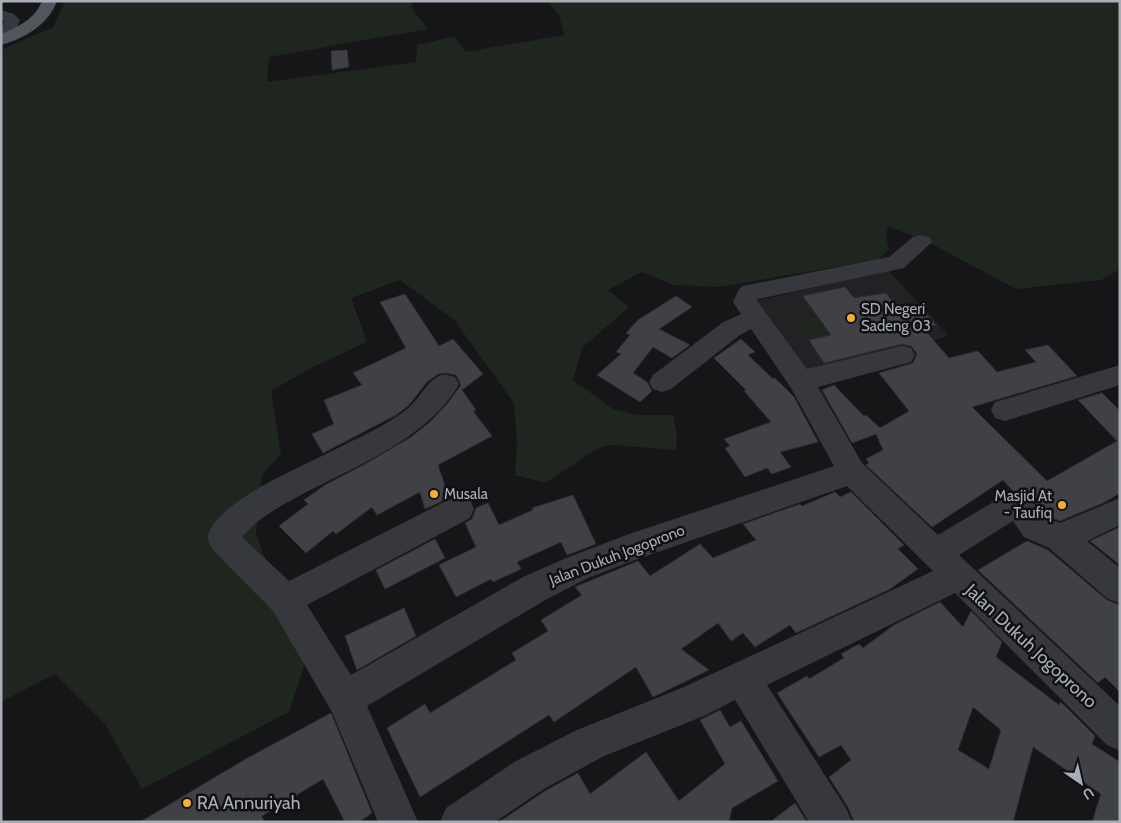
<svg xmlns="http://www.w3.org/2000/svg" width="1121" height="823" viewBox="0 0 1121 823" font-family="Cabin,sans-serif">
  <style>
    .built { fill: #222225 }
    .green { fill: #1e261f }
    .building { fill: #404145; stroke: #303034; fill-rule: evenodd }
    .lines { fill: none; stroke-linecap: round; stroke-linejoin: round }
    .minor { fill: #37383d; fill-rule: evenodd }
    .major { fill: #53555c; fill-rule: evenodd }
    .poi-dot { fill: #f2b134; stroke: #111113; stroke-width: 2 }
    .labels { text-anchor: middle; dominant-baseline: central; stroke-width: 5; stroke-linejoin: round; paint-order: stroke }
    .poi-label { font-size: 15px; fill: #a8adb8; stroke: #111113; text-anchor: start }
    .street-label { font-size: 15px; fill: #a8adb8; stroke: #111113 }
    .near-street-label { font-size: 18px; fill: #a8adb8; stroke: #111113 }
    .near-poi-label { font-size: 18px; fill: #a8adb8; stroke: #111113; text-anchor: start }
  </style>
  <rect width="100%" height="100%" fill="#161618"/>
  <!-- built -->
  <polygon class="built" points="888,270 949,336 808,373 756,301"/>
  <!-- green -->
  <g class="green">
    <polygon points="65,1 413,1 411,7 428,29 269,57 267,82 416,62 417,45 455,36 466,52 564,35 559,14 546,1 1120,1 1120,269 1101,280 1016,289 932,244 888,226 886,236 889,249 878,260 718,287 673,285 642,272 608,290 629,307 582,348 573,380 613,409 637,415 673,415 677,435 676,450 610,445 597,449 545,483 515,475 517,442 514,403 455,321 400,280 351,298 367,342 309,369 271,391 281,454 262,475 256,534 304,666 289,712 142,789 105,724 55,674 1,702 1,50 53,27"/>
    <polygon points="855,308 867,324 806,337 795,321"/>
  </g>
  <!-- building -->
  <g class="building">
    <polygon points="347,50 349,67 332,70 331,51"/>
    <polygon points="845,287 854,298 886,293 900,312 921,308 936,325 923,328 949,358 978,351 997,372 1036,362 1025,350 1048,345 1077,376 972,407 1047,481 1117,441 1078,400 1102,393 1120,411 1120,493 1103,503 1060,521 1046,516 1030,496 1021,491 1013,491 1003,480 932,527 866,465 869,463 866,459 883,450 876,434 852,443 822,390 834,385 864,416 866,415 880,428 909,411 879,373 913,363 917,354 911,346 902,344 824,363 809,340 831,335 803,296"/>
    <polygon points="405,294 439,346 453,339 483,374 462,390 476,410 473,411 492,436 438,465 449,498 425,509 420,492 377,515 372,507 336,534 333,531 306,553 279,526 308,504 304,500 325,485 367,463 411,437 430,422 447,404 461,385 456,375 446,373 438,374 427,382 409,405 396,415 323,453 312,434 334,424 324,400 362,385 353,373 406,348 380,302"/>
    <polygon points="676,296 692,307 659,329 690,345 672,358 653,347 633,373 647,382 652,391 640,402 597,375 621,354 616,352 630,335 626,333 638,320"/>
    <polygon points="741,339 755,352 748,355 773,379 775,378 794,397 818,442 780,452 791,467 772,474 767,468 745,477 725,448 730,446 724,439 771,422 744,391 746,390 714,358"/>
    <polygon points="835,492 840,497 851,492 904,545 898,549 918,569 890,589 796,633 790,625 755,647 743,633 731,641 718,623 681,649 709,670 653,697 636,667 554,722 549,715 420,797 387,728 425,704 430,713 516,660 512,653 548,631 541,620 582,595 575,587 638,561 650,576 700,544 713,558 756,540 743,524 800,504 802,506"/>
    <polygon points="573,495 596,544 567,555 561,542 517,562 521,569 493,582 491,579 456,597 439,565 476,547 465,523 472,519 476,508 488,503 499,525 533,510 532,508"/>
    <polygon points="1120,527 1120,565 1090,541"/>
    <polygon points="435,539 445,558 385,589 376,570"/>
    <polygon points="1027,541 1048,550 1107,600 1120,605 1120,692 1105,677 1098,683 978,570"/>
    <path d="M940 602 963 627 971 611 1002 642 996 657 1059 705 1060 702 1064 705 1095 736 1092 744 1120 762V822H1092L1101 794 1033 747 1013 822H854L848 807 829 777 851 760 841 745 819 757 777 693 807 676 809 679 844 658 841 654 859 644 863 648 894 625ZM973 707 1001 730 989 769 958 750Z"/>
    <polygon points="404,608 416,636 357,670 345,636"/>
    <polygon points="720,710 730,727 741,721 778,781 732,808 729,822 499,822 545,791 578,773 590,794 646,752 679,801 725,764 700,720"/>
    <polygon points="331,713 372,813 359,822 345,822 323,779 262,816 264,822 140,822 244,760"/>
    <polygon points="795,803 807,822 770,822"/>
  </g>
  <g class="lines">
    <!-- minor -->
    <g class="minor">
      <polygon points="1,10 14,14 20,20 12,41 1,42 1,29 4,21 1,20"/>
      <path d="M921 235 929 237 932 242 904 268 758 299 757 301 807 369 902 346 911 348 915 355 911 362 818 387 862 463 938 535 1005 495C1031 486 1030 503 1045 517 1049 520 1055 521 1060 523L1120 498V525L1087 541 1120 568V603L1108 599 1049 548 1024 537 1013 521 959 555 1120 706V751L1107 745 955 593 767 685 846 808 852 822H809L735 700 706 715 602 757 544 789 495 822H440L446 808 516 761 577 730 684 687 933 571 847 486 635 560 588 578 547 599 367 706 418 822H378L332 712 273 611 213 550C211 545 207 541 208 536 215 502 303 466 332 451 357 438 384 427 406 410 418 401 425 384 437 377 443 373 449 375 455 377L459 384C429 438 354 467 301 495 280 506 258 518 242 537L289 581 448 500 459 496 470 500 474 509 470 518 307 605 351 675 523 577 566 558 629 534 834 466 791 388 751 329 740 335 671 389 662 392 653 389 649 382 653 375 722 323 741 314 733 302 739 289 743 286 889 257 913 237Z"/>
      <polygon points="1120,365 1120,385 1005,421 995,418 991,410 995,402"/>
    </g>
    <!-- major -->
    <path class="major" d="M42 1H57C49 24 24 39 1 45V34C18 27 35 19 42 1Z"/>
  </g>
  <!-- markers -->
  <g class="poi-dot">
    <circle cx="851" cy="318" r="5"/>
    <circle cx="434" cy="494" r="5"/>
    <circle cx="1062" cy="505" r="5"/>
    <circle cx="187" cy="803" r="5"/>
  </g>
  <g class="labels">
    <!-- poi labels -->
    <g class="poi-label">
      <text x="861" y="309">SD Negeri<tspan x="861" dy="17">Sadeng 03</tspan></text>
      <text x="444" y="494">Musala</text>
      <text x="1052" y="496" text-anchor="end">Masjid At<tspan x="1052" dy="17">- Taufiq</tspan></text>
    </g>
    <!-- street labels -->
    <g class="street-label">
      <text transform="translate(617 555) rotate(-21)">Jalan Dukuh Jogoprono</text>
    </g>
    <!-- near-street labels -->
    <g class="near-street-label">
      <text transform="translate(1031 646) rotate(43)">Jalan Dukuh Jogoprono</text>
    </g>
    <!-- near-poi labels -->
    <g class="near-poi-label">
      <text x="197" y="803">RA Annuriyah</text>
    </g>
  </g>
  <!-- border -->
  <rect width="1121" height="823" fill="none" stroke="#a8adb8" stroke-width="5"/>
  <!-- north arrow -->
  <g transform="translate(1081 783) rotate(146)" stroke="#111113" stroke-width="4" paint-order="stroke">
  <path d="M0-4L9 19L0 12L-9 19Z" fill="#a8adb8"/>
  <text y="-8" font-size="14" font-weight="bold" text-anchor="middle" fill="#a8adb8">U</text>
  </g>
</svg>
